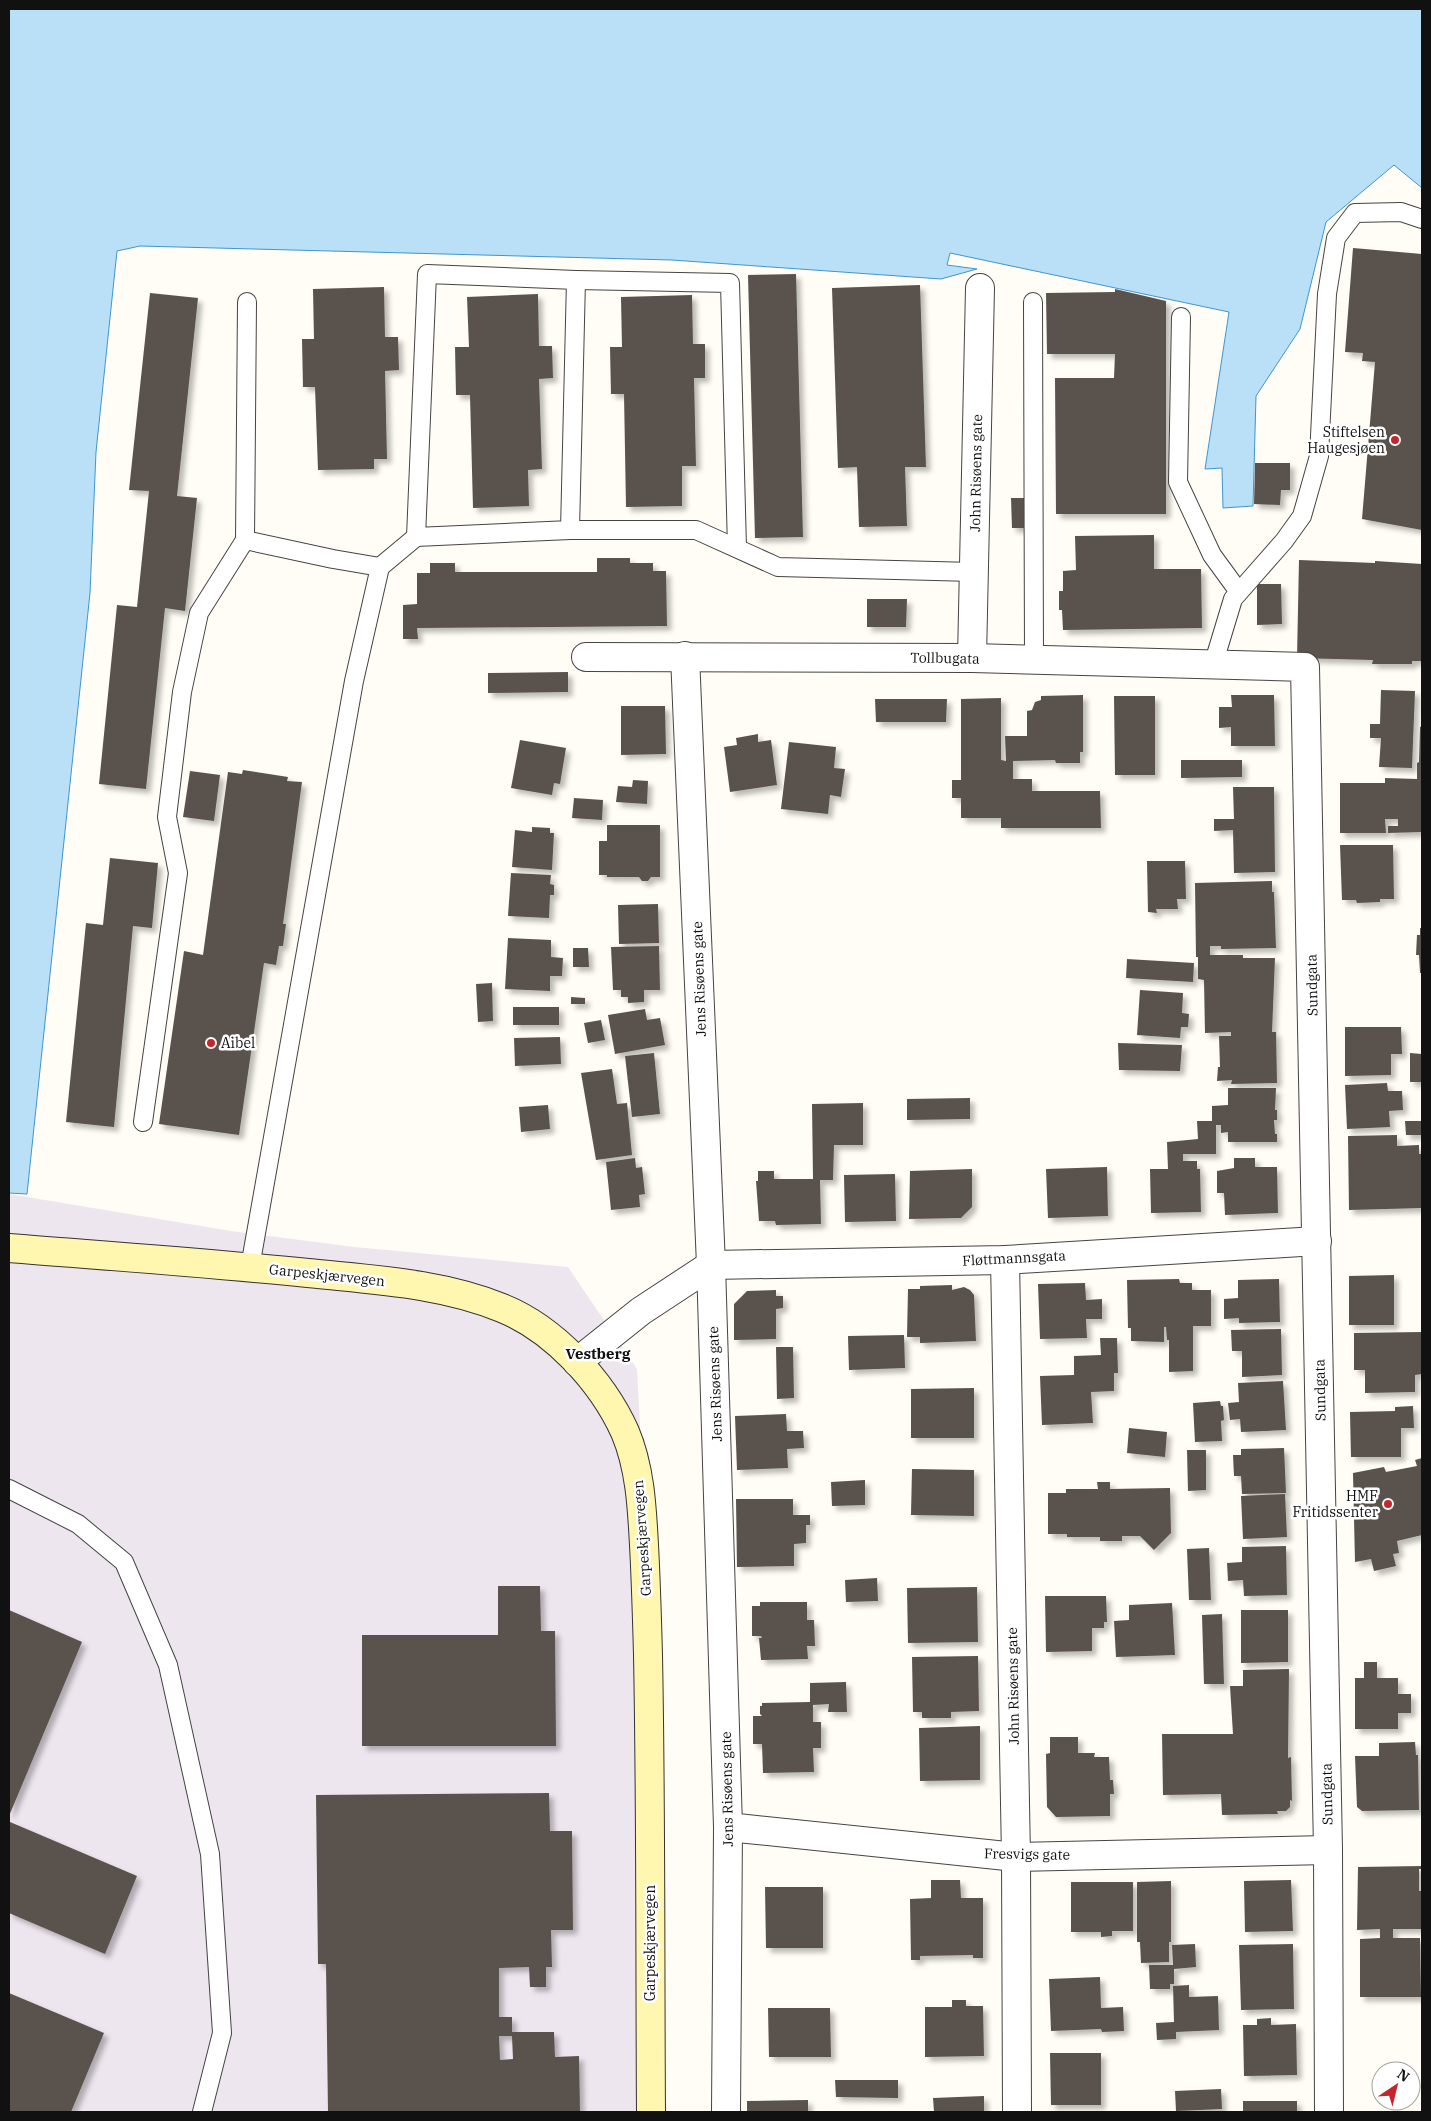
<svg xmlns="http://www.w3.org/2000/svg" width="1431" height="2121" viewBox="0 0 1431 2121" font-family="'IBM Plex Serif',serif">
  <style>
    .industrial { fill: #eee6ef }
    .water { fill: #b9e0f7; stroke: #3f96cf }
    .building { fill: #5a524d; fill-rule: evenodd; filter: url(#shadow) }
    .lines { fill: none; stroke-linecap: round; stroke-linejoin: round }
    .lane-casing { stroke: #444; stroke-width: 20 }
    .street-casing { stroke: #444; stroke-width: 30 }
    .secondary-casing { stroke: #333; stroke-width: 30 }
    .lane { stroke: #fff; stroke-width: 18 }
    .street { stroke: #fff; stroke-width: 28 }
    .secondary { stroke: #fff6b0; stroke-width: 28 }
    .poi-dot { fill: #c4262e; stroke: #fff; stroke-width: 2 }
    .labels { text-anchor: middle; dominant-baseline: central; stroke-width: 5; stroke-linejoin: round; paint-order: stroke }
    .poi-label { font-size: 14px; fill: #111; stroke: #fff; text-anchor: end }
    .street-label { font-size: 14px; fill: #111; stroke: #fff }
    .neighbourhood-label { font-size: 15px; font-weight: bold; fill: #111; stroke: #fff }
  </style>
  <defs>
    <filter id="shadow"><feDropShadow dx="4.5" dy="4.5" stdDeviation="2.5" flood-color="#0004"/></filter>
  </defs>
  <rect width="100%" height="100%" fill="#fffdf5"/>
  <!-- industrial -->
  <polygon class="industrial" points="9,1194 231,1231 354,1247 568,1267 637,1369 651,1636 646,1879 667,2112 9,2112"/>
  <!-- water -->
  <polygon class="water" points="9,9 1422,9 1422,188 1394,165 1326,222 1300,329 1256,396 1253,506 1223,508 1222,468 1205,469 1229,312 950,253 947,265 977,269 941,279 672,260 140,246 117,251 96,452 90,593 27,1194 9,1193"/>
  <!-- building -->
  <g class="building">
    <polygon points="1353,248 1422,254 1422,530 1362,519 1375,362 1362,361 1363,353 1345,352"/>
    <polygon points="796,274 803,537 755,538 748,275"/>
    <polygon points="920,285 926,467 905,467 907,526 859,527 857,467 838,468 832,288"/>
    <polygon points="384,287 385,337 398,337 399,370 385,371 387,459 374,459 374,469 318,470 315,387 303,387 302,339 314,339 313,289"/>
    <polygon points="1115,289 1166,301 1166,514 1056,514 1055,378 1114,378 1115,354 1047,354 1046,293 1115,292"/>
    <polygon points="150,293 198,298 177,496 197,498 185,611 165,608 146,789 99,784 117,605 137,607 149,491 129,490"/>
    <polygon points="538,294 539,346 552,346 553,378 539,379 542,469 528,470 529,506 473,508 470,395 456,395 455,347 469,347 467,297"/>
    <polygon points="692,295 693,344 705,344 705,378 694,378 696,466 682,466 682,506 626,507 624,394 611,394 610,347 622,347 621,297"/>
    <polygon points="1255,463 1290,463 1290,490 1281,490 1280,505 1254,504"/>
    <polygon points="1011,498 1027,498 1028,528 1012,528"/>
    <polygon points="1154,535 1154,569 1201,569 1202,628 1063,630 1062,610 1059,610 1059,591 1063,591 1063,571 1076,570 1075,536"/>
    <polygon points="597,558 630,558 630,563 653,563 653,571 666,571 667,626 417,628 418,639 403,639 403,605 417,604 417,573 430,573 430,563 455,563 455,572 597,572"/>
    <polygon points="1299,560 1375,563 1375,561 1422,564 1422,661 1412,661 1412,664 1372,664 1373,660 1297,658"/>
    <polygon points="1257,584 1281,584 1282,624 1257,625"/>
    <polygon points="867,599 907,599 906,627 867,627"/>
    <polygon points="568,672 568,692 488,693 488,673"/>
    <polygon points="1381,690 1415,691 1412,768 1379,767 1381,738 1370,738 1370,724 1380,724"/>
    <polygon points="1083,695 1083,752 1080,752 1080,763 1056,763 1055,760 1013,761 1013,779 1032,779 1032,791 1100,791 1101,828 1001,828 1001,818 961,818 961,798 952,798 952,780 961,780 961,699 1001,698 1001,760 1006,761 1005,736 1027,736 1027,711 1032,710 1035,702 1041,700 1041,696"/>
    <polygon points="1231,695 1274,695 1275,746 1231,746 1231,727 1219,728 1219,707 1232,707"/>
    <polygon points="1114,696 1155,696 1155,775 1115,775"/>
    <polygon points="875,699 947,699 946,722 876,722"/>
    <polygon points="621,706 665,706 666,754 621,755"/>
    <polygon points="1422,726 1422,832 1388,833 1388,826 1398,826 1398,819 1385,819 1386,833 1340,833 1340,783 1385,783 1385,778 1417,779 1417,763 1419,762 1420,727"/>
    <polygon points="758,734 758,742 771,740 777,785 730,792 724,747 737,745 736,738"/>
    <polygon points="520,740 566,748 560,784 554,783 552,795 511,788"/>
    <polygon points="789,742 836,747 834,768 845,769 841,797 830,795 828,814 781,809"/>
    <polygon points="1181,760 1242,760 1242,777 1181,778"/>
    <polygon points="243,770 288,777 287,781 302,782 283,924 286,924 283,946 279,946 276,965 264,963 239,1135 159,1124 184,951 203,955 228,772 242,774"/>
    <polygon points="190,771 220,775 214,821 183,817"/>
    <polygon points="633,780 648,781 647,804 616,802 618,786 632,787"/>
    <polygon points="1233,787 1274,787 1275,872 1234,873 1233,830 1214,831 1214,819 1234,819"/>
    <polygon points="574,798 603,800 602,820 572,818"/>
    <polygon points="607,825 660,825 660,877 651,877 648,881 642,881 639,877 607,877 607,875 599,875 599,841 607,841"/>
    <polygon points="532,827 550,828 550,833 554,833 552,870 512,867 515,830 532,832"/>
    <polygon points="1340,845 1393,845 1394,899 1380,899 1380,902 1357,903 1356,900 1342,900"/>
    <polygon points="110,858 158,863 152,928 133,926 114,1127 66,1122 86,923 103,925"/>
    <polygon points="1147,861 1185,861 1186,899 1177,899 1178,909 1156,909 1157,913 1148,912"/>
    <polygon points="511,873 551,875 550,884 554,885 554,895 550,895 549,918 508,916"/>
    <polygon points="1272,881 1272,892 1274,892 1276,948 1221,949 1221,946 1210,946 1210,955 1243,955 1243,958 1275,958 1272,1032 1276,1032 1277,1083 1231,1084 1232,1080 1217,1081 1218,1067 1220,1067 1219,1036 1231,1036 1231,1032 1205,1033 1204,980 1198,979 1198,957 1196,957 1195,883"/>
    <polygon points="658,904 659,943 619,944 618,905"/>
    <polygon points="1420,928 1422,928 1422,973 1420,973 1419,955 1416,955 1417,935 1420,935"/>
    <polygon points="508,938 551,940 551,957 563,958 562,976 550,976 550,991 505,989"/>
    <polygon points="659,946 660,990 644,990 644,1002 628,1003 628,997 621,997 621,990 613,990 611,947"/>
    <polygon points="573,948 588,948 589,967 573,967"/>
    <polygon points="1127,959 1194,963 1193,982 1126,978"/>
    <polygon points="492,983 493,1021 478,1022 476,984"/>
    <polygon points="1140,990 1183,993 1182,1013 1189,1014 1188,1027 1181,1027 1180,1038 1137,1035"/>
    <polygon points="571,997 585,998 585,1004 571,1004"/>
    <rect x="513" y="1007" width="46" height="18"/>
    <polygon points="645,1009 647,1020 660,1018 665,1045 615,1054 608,1015"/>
    <polygon points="601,1020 605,1040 588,1043 584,1023"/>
    <polygon points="1345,1027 1401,1027 1402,1054 1391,1054 1391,1075 1345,1076"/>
    <polygon points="560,1037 561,1064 515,1066 514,1038"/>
    <polygon points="1118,1043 1182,1045 1180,1071 1119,1070"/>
    <polygon points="654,1053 660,1114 632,1117 625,1056"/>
    <polygon points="1410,1053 1422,1054 1422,1082 1410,1082"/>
    <polygon points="612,1069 617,1104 627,1103 632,1155 596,1160 581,1073"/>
    <polygon points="1387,1083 1388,1091 1402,1091 1403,1110 1389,1111 1390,1127 1347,1129 1345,1085"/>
    <polygon points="1228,1088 1276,1088 1275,1110 1277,1110 1277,1120 1274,1120 1275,1134 1277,1134 1277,1142 1228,1142 1228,1132 1221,1133 1221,1125 1216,1125 1216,1154 1183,1154 1183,1161 1197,1161 1197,1169 1200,1169 1201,1212 1151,1213 1150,1169 1168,1169 1167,1142 1198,1139 1197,1121 1212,1121 1212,1106 1228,1105"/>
    <polygon points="970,1098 970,1119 907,1120 907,1099"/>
    <polygon points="863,1103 863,1145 834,1145 833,1180 820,1180 821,1224 776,1225 775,1221 759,1221 756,1181 758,1181 758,1171 774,1171 774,1179 813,1179 812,1104"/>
    <polygon points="548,1105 550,1129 521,1132 519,1107"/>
    <polygon points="1405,1121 1422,1121 1422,1135 1406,1135"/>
    <polygon points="1397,1135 1397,1146 1419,1145 1419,1154 1422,1154 1422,1208 1349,1210 1348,1136"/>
    <polygon points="635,1158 636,1168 642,1167 645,1194 639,1195 640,1207 611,1210 606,1162"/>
    <polygon points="1234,1158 1255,1158 1255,1167 1277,1167 1278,1213 1225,1215 1224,1193 1217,1193 1217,1171 1234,1168"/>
    <polygon points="1107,1167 1108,1216 1048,1218 1046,1169"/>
    <polygon points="972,1169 972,1207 961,1218 909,1219 910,1171"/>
    <polygon points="895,1174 896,1221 845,1222 844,1175"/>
    <polygon points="1394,1275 1394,1325 1349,1325 1349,1276"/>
    <polygon points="1179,1279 1180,1283 1192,1283 1192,1290 1211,1290 1211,1326 1193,1326 1193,1371 1169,1372 1169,1340 1167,1340 1166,1327 1164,1327 1164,1342 1131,1341 1131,1328 1128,1328 1127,1280"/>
    <polygon points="1279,1279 1280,1322 1239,1323 1239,1318 1224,1319 1224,1299 1238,1298 1238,1280"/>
    <polygon points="1085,1283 1086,1300 1102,1299 1102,1319 1086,1319 1087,1338 1040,1339 1038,1284"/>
    <polygon points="952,1285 952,1290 964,1287 970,1290 974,1295 976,1341 920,1343 920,1337 907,1337 908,1289 920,1289 920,1286"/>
    <polygon points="776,1290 776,1296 783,1296 783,1308 776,1309 776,1339 734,1340 734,1304 747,1291"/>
    <polygon points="1281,1329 1282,1375 1242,1377 1242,1351 1232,1351 1231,1330"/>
    <polygon points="1422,1332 1422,1374 1415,1375 1415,1392 1365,1393 1365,1370 1354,1370 1354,1333"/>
    <polygon points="904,1335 905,1368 849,1370 848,1336"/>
    <polygon points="1100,1338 1117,1338 1118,1373 1114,1373 1114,1391 1091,1392 1093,1423 1042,1425 1040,1376 1074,1375 1074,1356 1101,1355"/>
    <polygon points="776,1347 793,1347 794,1398 777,1399"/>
    <polygon points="1283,1381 1286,1430 1241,1432 1240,1419 1230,1420 1228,1403 1239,1402 1238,1383"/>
    <polygon points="974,1388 974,1438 911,1438 911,1389"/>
    <polygon points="1220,1401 1221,1406 1223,1406 1224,1420 1221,1421 1222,1441 1195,1442 1193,1403"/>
    <polygon points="1413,1406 1414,1428 1401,1428 1401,1457 1351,1457 1350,1412 1395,1411 1395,1407"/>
    <polygon points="786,1414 787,1431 803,1431 804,1448 787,1449 788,1468 737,1470 735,1416"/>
    <polygon points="1129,1428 1167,1432 1165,1457 1127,1453"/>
    <polygon points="1284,1448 1286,1493 1242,1494 1241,1476 1234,1476 1233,1455 1241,1455 1241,1449"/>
    <polygon points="1187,1450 1206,1450 1206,1490 1188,1491"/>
    <polygon points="1422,1458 1422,1535 1397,1541 1399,1553 1393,1554 1396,1566 1374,1571 1371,1559 1355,1562 1353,1473 1384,1467 1386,1472 1417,1466 1415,1460"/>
    <polygon points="912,1469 974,1470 974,1516 911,1515"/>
    <polygon points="865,1480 865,1505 832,1506 831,1482"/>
    <polygon points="1097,1482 1110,1482 1110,1489 1170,1488 1171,1533 1154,1550 1140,1536 1122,1536 1122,1541 1100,1541 1100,1537 1067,1537 1067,1534 1048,1534 1048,1493 1066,1493 1066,1489 1098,1489"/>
    <polygon points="1285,1494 1287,1537 1243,1539 1241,1496"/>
    <polygon points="736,1499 793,1499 793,1515 810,1515 810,1525 806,1525 806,1543 794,1544 794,1566 737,1567"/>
    <polygon points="1286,1546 1287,1595 1244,1596 1243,1580 1228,1581 1227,1563 1242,1562 1242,1547"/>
    <polygon points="1209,1548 1211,1600 1189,1600 1187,1549"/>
    <polygon points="877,1578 878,1601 846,1602 845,1580"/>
    <polygon points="498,1586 540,1586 541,1631 555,1631 556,1746 362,1746 362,1635 498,1635"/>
    <polygon points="977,1587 978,1642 908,1643 907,1588"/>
    <polygon points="1045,1596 1106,1596 1107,1622 1104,1622 1104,1628 1092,1628 1092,1651 1046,1652"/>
    <polygon points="760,1602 807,1602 807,1620 814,1620 815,1646 807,1646 808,1659 761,1660 759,1638 762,1638 761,1636 752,1636 752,1606 760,1606"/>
    <polygon points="1172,1603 1175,1655 1116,1657 1114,1621 1129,1620 1129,1605"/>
    <polygon points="9,1610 82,1642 9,1816"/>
    <polygon points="1241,1610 1288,1610 1288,1662 1241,1663"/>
    <polygon points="1222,1614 1224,1684 1204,1684 1202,1615"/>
    <polygon points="978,1656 979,1711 951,1712 951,1718 922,1718 922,1712 913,1712 912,1657"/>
    <polygon points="1364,1662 1377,1662 1377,1678 1398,1678 1398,1694 1411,1694 1411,1713 1398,1713 1398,1729 1355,1729 1355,1678 1364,1678"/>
    <polygon points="1289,1669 1288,1758 1291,1757 1292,1801 1290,1800 1290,1807 1286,1811 1277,1811 1278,1814 1222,1815 1221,1794 1163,1795 1162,1734 1233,1734 1230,1686 1243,1686 1243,1670"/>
    <polygon points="846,1682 847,1712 828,1712 829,1704 813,1705 813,1722 821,1722 821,1748 813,1748 814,1772 763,1773 762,1744 753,1744 753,1716 762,1716 760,1714 760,1706 762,1706 762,1703 810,1702 810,1683"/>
    <polygon points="980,1726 980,1780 920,1781 919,1728"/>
    <polygon points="1050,1737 1078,1737 1078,1753 1095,1753 1094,1757 1109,1757 1110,1780 1113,1780 1114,1794 1110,1794 1110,1816 1056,1817 1047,1807 1046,1754 1050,1753"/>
    <polygon points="1415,1742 1416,1755 1418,1755 1419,1810 1362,1811 1357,1807 1355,1756 1379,1756 1379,1743"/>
    <path d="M549 1793 550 1831H572L573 1930H551L552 1967H546V1987H530L529 1967 499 1968V2017H512V2032H554L555 2057 579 2056 580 2112H328L326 1964H318L316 1795ZM499 2036H512L513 2059 500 2060Z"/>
    <polygon points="10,1822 137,1876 105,1954 9,1913"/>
    <polygon points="1422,1866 1422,1869 1419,1869 1419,1891 1422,1891 1422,1929 1393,1929 1393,1938 1420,1938 1421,1997 1360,1997 1360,1939 1380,1938 1380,1929 1357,1930 1358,1867"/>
    <polygon points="931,1880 960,1880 961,1898 983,1898 983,1958 973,1958 973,1955 920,1956 920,1960 911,1960 910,1899 931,1898"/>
    <polygon points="1291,1880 1293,1931 1245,1932 1244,1881"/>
    <polygon points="1171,1881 1171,1942 1169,1942 1169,1962 1141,1963 1140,1942 1137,1942 1137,1882"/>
    <polygon points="1071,1882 1133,1882 1133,1931 1112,1931 1112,1936 1101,1937 1101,1932 1071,1932"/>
    <polygon points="765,1887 823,1887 823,1948 766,1948"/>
    <polygon points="1195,1944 1196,1967 1174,1969 1174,1984 1170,1984 1170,1989 1150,1989 1149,1965 1173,1965 1172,1945"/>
    <polygon points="1293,1944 1294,2009 1241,2010 1239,1945"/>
    <polygon points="1100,1977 1101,2008 1123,2007 1124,2031 1102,2032 1101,2029 1051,2031 1049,1979"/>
    <polygon points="1189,1985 1189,1997 1218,1996 1219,2030 1176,2032 1176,2039 1157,2040 1156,2023 1174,2022 1173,1986"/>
    <polygon points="9,1993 104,2033 71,2112 9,2112"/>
    <polygon points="952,2000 966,2000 966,2006 983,2006 984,2056 925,2057 925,2007 952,2007"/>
    <polygon points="768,2008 830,2008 831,2057 769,2057"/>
    <polygon points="1271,2018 1271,2025 1296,2024 1297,2075 1244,2076 1243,2025 1257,2025 1257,2019"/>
    <polygon points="1050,2053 1101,2053 1101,2105 1051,2105"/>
    <polygon points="835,2080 898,2080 898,2098 836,2097"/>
    <polygon points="1221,2089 1222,2109 1176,2111 1175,2091"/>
    <polygon points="984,2096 984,2112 934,2112 933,2098"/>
    <polygon points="808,2100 808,2112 747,2112 747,2101"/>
    <rect x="1243" y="2101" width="54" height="11"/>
  </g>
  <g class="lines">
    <!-- lane casing -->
    <g class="lane-casing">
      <g id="lane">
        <polyline points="576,280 730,283 737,548"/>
        <polyline points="247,302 245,540 333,559 380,567"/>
        <polyline points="1033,302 1034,659"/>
        <polyline points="1181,317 1178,482 1212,555 1239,592"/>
        <polyline points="570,530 576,280 427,274 416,537 570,530 696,530 778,567 974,572"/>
        <polyline points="1213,665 1233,599 1284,541 1302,516 1319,456 1327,294 1336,238 1355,213 1401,212 1422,219"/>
        <polyline points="143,1122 178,873 167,817 182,692 199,613 245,540"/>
        <polyline points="250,1267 354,681 380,567 416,537"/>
        <polyline points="9,1489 78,1524 124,1562 168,1665 210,1854 222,2033 202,2112"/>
      </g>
    </g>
    <!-- street casing -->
    <g class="street-casing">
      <g id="street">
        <polyline points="685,656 711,1265 728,1827 726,2112"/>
        <polyline points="586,657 972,658 1305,667 1328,1850 1329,2112"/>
        <polyline points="972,658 980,288"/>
        <polyline points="1005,1260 1016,1857 1017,2112"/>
        <polyline points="711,1265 1005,1260 1317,1241"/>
        <polyline points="577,1362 641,1311 711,1265"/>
        <polyline points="728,1827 1016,1857 1328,1850"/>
      </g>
    </g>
    <!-- secondary casing -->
    <g class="secondary-casing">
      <path id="secondary" d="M9 1248C109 1256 209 1263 308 1273 374 1280 441 1283 502 1308 554 1329 602 1381 625 1432 640 1467 642 1507 644 1545 646 1582 647 1618 648 1655 651 1807 650 1960 651 2112"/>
    </g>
    <!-- lane -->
    <use href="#lane" class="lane"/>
    <!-- street -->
    <use href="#street" class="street"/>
    <!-- secondary -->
    <use href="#secondary" class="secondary"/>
  </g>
  <!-- markers -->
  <g class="poi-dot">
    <circle cx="1395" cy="440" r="5"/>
    <circle cx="211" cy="1043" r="5"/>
    <circle cx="1388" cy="1504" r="5"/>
  </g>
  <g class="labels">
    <!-- poi labels -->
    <g class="poi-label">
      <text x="1385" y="432">Stiftelsen<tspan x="1385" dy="16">Haugesjøen</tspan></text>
      <text x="221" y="1043" text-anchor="start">Aibel</text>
      <text x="1378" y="1496">HMF<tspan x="1378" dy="16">Fritidssenter</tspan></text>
    </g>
    <!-- street labels -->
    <g class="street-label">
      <text transform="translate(976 473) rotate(-89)">John Risøens gate</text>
      <text transform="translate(945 658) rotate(1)">Tollbugata</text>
      <text transform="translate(699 979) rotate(-92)">Jens Risøens gate</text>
      <text transform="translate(1312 985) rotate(-91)">Sundgata</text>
      <text transform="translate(1014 1258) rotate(-3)">Fløttmannsgata</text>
      <text transform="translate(327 1275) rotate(6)">Garpeskjærvegen</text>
      <text transform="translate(715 1384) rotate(-92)">Jens Risøens gate</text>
      <text transform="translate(1320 1390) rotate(-91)">Sundgata</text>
      <text transform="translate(642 1538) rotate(-94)">Garpeskjærvegen</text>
      <text transform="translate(1013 1686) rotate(-91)">John Risøens gate</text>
      <text transform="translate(727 1789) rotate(-91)">Jens Risøens gate</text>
      <text transform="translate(1327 1794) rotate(-91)">Sundgata</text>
      <text transform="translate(1027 1854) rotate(1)">Fresvigs gate</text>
      <text transform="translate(650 1943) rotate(-90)">Garpeskjærvegen</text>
    </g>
    <!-- neighbourhood labels -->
    <g class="neighbourhood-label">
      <text x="598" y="1353">Vestberg</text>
    </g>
  </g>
  <!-- border -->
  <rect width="1431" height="2121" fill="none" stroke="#111111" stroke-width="20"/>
  <!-- north arrow -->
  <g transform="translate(1396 2086) rotate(35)"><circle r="24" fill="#ffffff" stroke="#a0a0a0"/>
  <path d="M0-4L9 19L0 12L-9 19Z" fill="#c4262e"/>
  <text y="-8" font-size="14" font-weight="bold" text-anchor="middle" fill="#111111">N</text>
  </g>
</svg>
